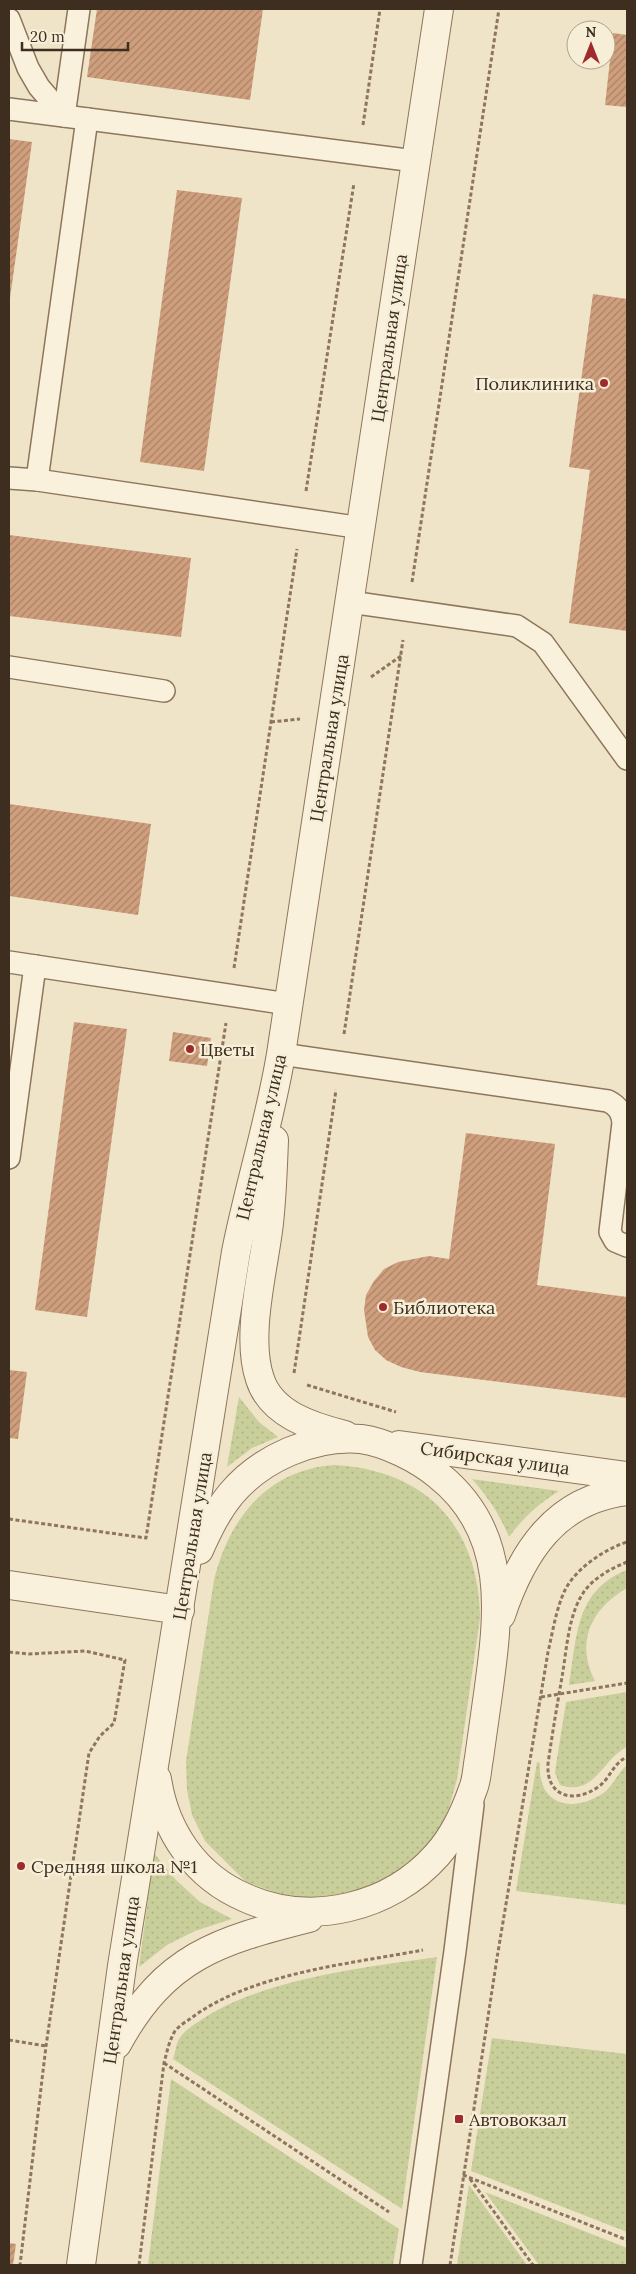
<svg xmlns="http://www.w3.org/2000/svg" width="636" height="2274" viewBox="0 0 636 2274" font-family="Lora,serif">
  <style>
    .grass { fill: url(#grass-dots) }
    .building { fill: url(#building-hatch) }
    .lines { fill: none; stroke-linecap: round; stroke-linejoin: round }
    .service-casing { stroke: #8d765c; stroke-width: 24 }
    .minor-casing { stroke: #8d765c; stroke-width: 30 }
    .tertiary-casing { stroke: #8d765c; stroke-width: 30 }
    .path { stroke: #8d765c; stroke-width: 3; stroke-dasharray: 4 2.5; stroke-linecap: butt }
    .service { stroke: #faf1dc; stroke-width: 21 }
    .minor { stroke: #faf1dc; stroke-width: 28 }
    .tertiary { stroke: #faf1dc; stroke-width: 28 }
    .poi-dot { fill: #9e2a2b; stroke: #f7eed8; stroke-width: 2 }
    .labels { text-anchor: middle; dominant-baseline: central; stroke-width: 5; stroke-linejoin: round; paint-order: stroke }
    .street-label { font-size: 18px; fill: #3d2e20; stroke: #f7eed8 }
    .poi-label { font-size: 18px; fill: #3d2e20; stroke: #f7eed8; text-anchor: start }
  </style>
  <defs>
    <pattern id="grass-dots" width="8" height="8" patternUnits="userSpaceOnUse" patternTransform="scale(1.25)"><rect width="8" height="8" fill="#c9cf9b"/><path d="M2 2h.1M6 6h.1" fill="none" stroke="#aeb285" stroke-width="1.8" stroke-linecap="round"/></pattern>
    <pattern id="building-hatch" width="6" height="6" patternUnits="userSpaceOnUse" patternTransform="scale(1.25)"><rect width="6" height="6" fill="#cf9f7d"/><path d="M-1 1l2-2M0 6l6-6M5 7l2-2" fill="none" stroke="#a98266"/></pattern>
  </defs>
  <rect width="100%" height="100%" fill="#f0e4c8"/>
  <!-- grass -->
  <g class="grass">
    <polygon points="239,1397 259,1422 278,1437 252,1448 227,1467"/>
    <path d="M335 1465C426 1470 479 1527 480 1618L457 1779 449 1808 440 1829 426 1849 406 1869 358 1892 310 1899 280 1894 246 1882 205 1841 192 1815 187 1790 186 1761 214 1580C229 1518 268 1469 335 1465Z"/>
    <path d="M472 1479 559 1491C538 1504 523 1518 509 1537 500 1515 488 1497 472 1479Z"/>
    <path d="M627 1570V1588C591 1609 575 1642 595 1681L569 1685C577 1637 575 1590 627 1570Z"/>
    <path d="M627 1692V1747C602 1759 595 1797 560 1785L555 1773 556 1765 566 1702Z"/>
    <path d="M537 1762 540 1763C537 1804 571 1814 602 1794 613 1787 617 1773 627 1765V1905L516 1891Z"/>
    <polygon points="154,1853 175,1879 200,1902 232,1919 195,1931 167,1945 139,1967"/>
    <path d="M437 1957 402 2209 173 2059C175 2053 176 2046 178 2041 183 2031 192 2026 201 2020 262 1979 365 1967 437 1957Z"/>
    <polygon points="492,2038 627,2054 627,2232 471,2171"/>
    <polygon points="171,2079 399,2229 393,2265 148,2265"/>
    <polygon points="469,2185 527,2265 457,2265"/>
    <polygon points="485,2192 627,2248 627,2265 539,2265"/>
  </g>
  <!-- building -->
  <g class="building">
    <polygon points="97,9 263,9 250,100 87,77"/>
    <polygon points="613,33 627,35 627,107 605,105"/>
    <polygon points="9,139 32,142 10,298 9,298"/>
    <polygon points="177,190 242,198 204,471 140,462"/>
    <polygon points="593,294 627,299 627,631 569,623 590,470 569,467"/>
    <polygon points="9,535 191,558 181,637 9,616"/>
    <polygon points="9,804 151,824 138,915 9,896"/>
    <polygon points="74,1022 127,1029 87,1317 35,1310"/>
    <polygon points="173,1032 211,1038 207,1066 169,1061"/>
    <polygon points="466,1133 555,1144 537,1285 627,1297 627,1398 420,1372 401,1367 386,1360 375,1350 368,1337 364,1310 366,1295 374,1281 384,1269 398,1262 429,1256 449,1259"/>
    <polygon points="9,1370 27,1372 18,1439 9,1438"/>
    <polygon points="9,2243 16,2244 13,2265 9,2265"/>
  </g>
  <g class="lines">
    <!-- service casing -->
    <g class="service-casing">
      <g id="service">
        <polyline points="9,19 28,68 39,87 64,116 415,161"/>
        <polyline points="9,109 64,116 79,9"/>
        <polyline points="9,478 37,480 362,528"/>
        <polyline points="37,480 87,119"/>
        <polyline points="350,602 517,626 543,643 627,759"/>
        <polyline points="9,667 164,691"/>
        <polyline points="9,962 288,1004"/>
        <path d="M281 1054 608 1101C618 1106 622 1112 623 1123L610 1232 615 1241 627 1246"/>
        <polyline points="9,1158 35,966"/>
        <polyline points="411,2265 455,1951 473,1805"/>
      </g>
    </g>
    <!-- minor casing -->
    <g class="minor-casing">
      <polyline id="minor" points="9,1585 180,1610"/>
    </g>
    <!-- tertiary casing -->
    <g class="tertiary-casing">
      <g id="tertiary">
        <path d="M274 1140C273 1168 272 1196 269 1223 264 1268 245 1336 260 1379 271 1414 312 1427 345 1435"/>
        <polyline points="399,1445 627,1476"/>
        <path d="M501 1615C522 1552 556 1499 627 1491"/>
        <path d="M157 1779C165 1832 196 1877 246 1898 311 1927 390 1908 437 1855 454 1836 465 1812 473 1789 477 1780 477 1768 479 1758 482 1736 485 1715 488 1694 499 1614 510 1532 438 1475 419 1459 385 1442 361 1439 314 1435 261 1458 231 1494 217 1511 208 1530 199 1550"/>
        <path d="M117 2044C165 1956 218 1941 309 1918"/>
        <path d="M81 2265 122 1966 236 1252C249 1186 270 1121 281 1054L439 9"/>
      </g>
    </g>
    <!-- path -->
    <g class="path">
      <polyline points="363,125 380,9"/>
      <polyline points="306,491 354,183"/>
      <polyline points="412,582 499,9"/>
      <polyline points="371,677 401,656"/>
      <polyline points="271,722 300,719"/>
      <polyline points="234,968 297,549"/>
      <polyline points="344,1034 403,640"/>
      <polyline points="294,1373 336,1090"/>
      <polyline points="307,1385 396,1412"/>
      <polyline points="9,1519 146,1538 226,1023"/>
      <path d="M627 1562C612 1568 597 1576 586 1589 568 1612 567 1649 562 1677 557 1706 552 1735 548 1764 546 1797 574 1804 598 1787 610 1779 613 1763 627 1757"/>
      <polyline points="9,1652 29,1654 85,1651 125,1660 114,1723 100,1736 89,1753 46,2046 20,2265"/>
      <polyline points="541,1697 627,1683"/>
      <polyline points="9,2040 46,2046"/>
      <polyline points="164,2063 389,2212"/>
      <polyline points="463,2175 627,2240"/>
      <polyline points="470,2179 533,2265"/>
      <path d="M139 2265 164 2063C167 2052 169 2041 175 2031 179 2026 185 2022 190 2019 250 1973 350 1964 423 1950"/>
      <path d="M450 2265 497 1958 548 1652C553 1631 556 1608 566 1588 578 1567 605 1549 627 1542"/>
    </g>
    <!-- service -->
    <use href="#service" class="service"/>
    <!-- minor -->
    <use href="#minor" class="minor"/>
    <!-- tertiary -->
    <use href="#tertiary" class="tertiary"/>
  </g>
  <!-- markers -->
  <g class="poi-dot">
    <circle cx="604" cy="383" r="5"/>
    <circle cx="190" cy="1049" r="5"/>
    <circle cx="383" cy="1307" r="5"/>
    <circle cx="21" cy="1866" r="5"/>
    <rect x="454" y="2114" width="10" height="10" rx="2.5"/>
  </g>
  <g class="labels">
    <!-- street labels -->
    <g class="street-label">
      <text transform="translate(389 338) rotate(-82)">Центральная улица</text>
      <text transform="translate(329 738) rotate(-81)">Центральная улица</text>
      <text transform="translate(261 1137) rotate(-77)">Центральная улица</text>
      <text transform="translate(495 1458) rotate(8)">Сибирская улица</text>
      <text transform="translate(192 1536) rotate(-81)">Центральная улица</text>
      <text transform="translate(121 1980) rotate(-82)">Центральная улица</text>
    </g>
    <!-- poi labels -->
    <g class="poi-label">
      <text x="594" y="383" text-anchor="end">Поликлиника</text>
      <text x="200" y="1049">Цветы</text>
      <text x="393" y="1307">Библиотека</text>
      <text x="31" y="1866">Средняя школа №1</text>
      <text x="469" y="2119">Автовокзал</text>
    </g>
  </g>
  <!-- border -->
  <rect width="636" height="2274" fill="none" stroke="#3d2e20" stroke-width="20"/>
  <!-- north arrow -->
  <g transform="translate(591 45)"><circle r="24" fill="#f7eed8" stroke="#ada18e"/>
  <path d="M0-4L9 19L0 12L-9 19Z" fill="#9e2a2b"/>
  <text y="-8" font-size="14" font-weight="bold" text-anchor="middle" fill="#3d2e20">N</text>
  </g>
  <!-- scale -->
  <path d="M22 42v8h106v-8" fill="none" stroke="#3d2e20" stroke-width="2.5"/>
  <text x="30" y="42" font-size="15" fill="#3d2e20" stroke="#f7eed8" stroke-width="4" paint-order="stroke">20 m</text>
</svg>
